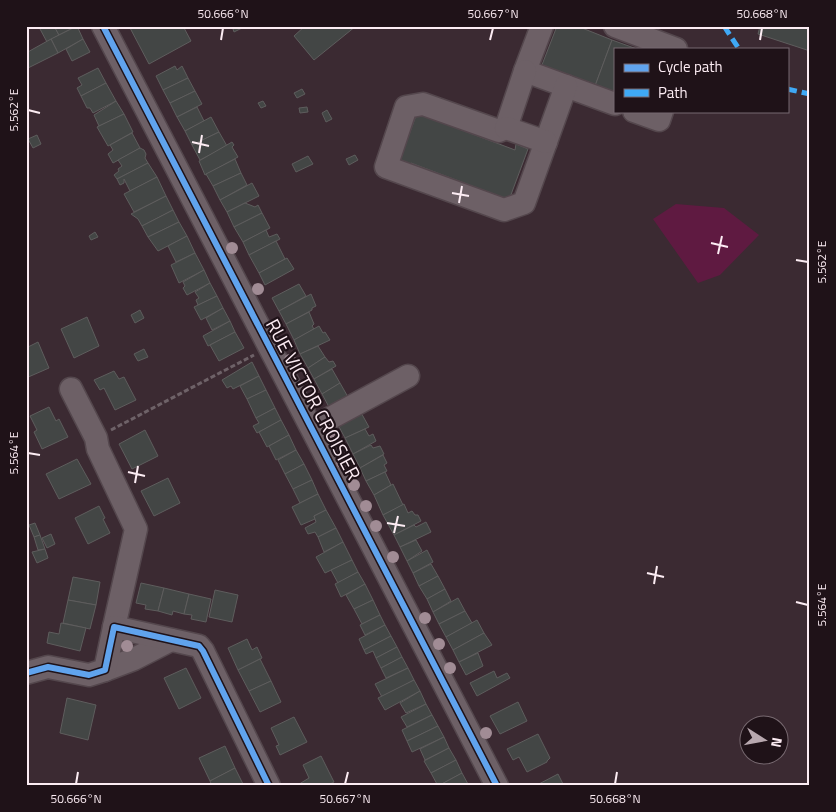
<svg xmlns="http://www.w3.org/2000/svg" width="836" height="812" viewBox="0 0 836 812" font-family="'Titillium Web',sans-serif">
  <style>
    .green { fill: #5f1a41 }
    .building { fill: #434645; stroke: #5e5d5d }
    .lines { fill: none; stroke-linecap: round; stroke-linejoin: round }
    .minor-casing { stroke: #54474d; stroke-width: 25 }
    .path { stroke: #6e6268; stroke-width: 3; stroke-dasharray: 5 2.5; stroke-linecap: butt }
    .minor { stroke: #6d6066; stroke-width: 22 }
    .quiet { stroke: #3fa9f5; stroke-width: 5; stroke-dasharray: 10 5; stroke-linecap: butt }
    .cycleway-casing { stroke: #1f1218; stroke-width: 9 }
    .cycleway { stroke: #60a3ed; stroke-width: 6 }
    .tree { fill: #a18c95 }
    .ticks { fill: none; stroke: #fcecf3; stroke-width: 2 }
    .labels { text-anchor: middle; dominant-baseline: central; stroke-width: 4.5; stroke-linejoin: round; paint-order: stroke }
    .street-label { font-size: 19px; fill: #fcecf3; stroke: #1f1218 }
    .neatline { fill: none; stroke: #fcecf3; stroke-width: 2 }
    .ticks-label { font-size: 12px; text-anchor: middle; fill: #fcecf3 }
  </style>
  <rect width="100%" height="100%" fill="#3b2a32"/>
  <!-- green -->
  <polygon class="green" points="676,204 724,208 759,235 720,275 698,283 653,219"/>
  <!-- building -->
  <g class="building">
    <polygon points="46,26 54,26 59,35 47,42 40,29"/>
    <polygon points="54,26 77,26 59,35"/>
    <polygon points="77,26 83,39 58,53 51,39"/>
    <polygon points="129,26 183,26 191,41 149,64"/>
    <polygon points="232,26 243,26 244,27 234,32"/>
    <polygon points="305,26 356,26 314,60 294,36"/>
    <polygon points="557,26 577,26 612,40 595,86 540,70"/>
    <polygon points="760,26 810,28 810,51 758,34"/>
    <polygon points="51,39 58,53 26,69 26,53"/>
    <polygon points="83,39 90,52 72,61 66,49"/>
    <polygon points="612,40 637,49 615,49 615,93 595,86"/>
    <polygon points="175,66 177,70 182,66 188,78 163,90 156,76"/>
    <polygon points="98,68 106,83 81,96 77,88 82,85 78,78"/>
    <polygon points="188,78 195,91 170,103 163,90"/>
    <polygon points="106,83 116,101 93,113 90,108 87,108 81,96"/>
    <polygon points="302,89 305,94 297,98 294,93"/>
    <polygon points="195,91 202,104 177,117 170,103"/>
    <polygon points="116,101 124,114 99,126 94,115"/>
    <polygon points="263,101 266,106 261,108 258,103"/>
    <polygon points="197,107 204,121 185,131 177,117"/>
    <polygon points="307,107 308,112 300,113 299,108"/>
    <polygon points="327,110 332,119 326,122 322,113"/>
    <polygon points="417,113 515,150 516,144 528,149 509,200 411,163 409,169 398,164"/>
    <polygon points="124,114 133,132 108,146 97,127"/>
    <polygon points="211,117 219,132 192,145 185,131"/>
    <polygon points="219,132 227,146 200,160 192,145"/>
    <polygon points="132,133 140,148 113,163 108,154 113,150 110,145"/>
    <polygon points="37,135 41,144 33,148 28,139"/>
    <polygon points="232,142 234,145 232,147 238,157 205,175 199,161"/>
    <polygon points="140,148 144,150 146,154 145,158 148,163 117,179 114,175 119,171 118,169 122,166 118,160"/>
    <polygon points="355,155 358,160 349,165 346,159"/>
    <polygon points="308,156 313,164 296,172 292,164"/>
    <polygon points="235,159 241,173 213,186 206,174"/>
    <polygon points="148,163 157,177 130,191 124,179 124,183 120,185 117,179"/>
    <polygon points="241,173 247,185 220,200 213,186"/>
    <polygon points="157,177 166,196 134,212 124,194"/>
    <polygon points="252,183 259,196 227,212 220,200"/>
    <polygon points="166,196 173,210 142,226 138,219 131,214"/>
    <polygon points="245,203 255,207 258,205 262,213 234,227 227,212"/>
    <polygon points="173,210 179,222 148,237 142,226"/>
    <polygon points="262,213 270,228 243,242 234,227"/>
    <polygon points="179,222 187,236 158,251 148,237"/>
    <polygon points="266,230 269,237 277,234 280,239 249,255 243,242"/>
    <polygon points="95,232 98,237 91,240 89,236"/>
    <polygon points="187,236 195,253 176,262 168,246"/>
    <polygon points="276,241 285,259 259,273 249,255"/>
    <polygon points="195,253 204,270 179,283 171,265"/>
    <polygon points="287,258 294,269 265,285 259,273"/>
    <polygon points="204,270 210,283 187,295 183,288 185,286 183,282"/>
    <polygon points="210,283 217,296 198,305 196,300 199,298 195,292"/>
    <polygon points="299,284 306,296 279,311 272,298"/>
    <polygon points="311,294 316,306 312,308 312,310 286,324 279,311"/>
    <polygon points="217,296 223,308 201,320 194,307"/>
    <polygon points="223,308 230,321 212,330 206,318"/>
    <polygon points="140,310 144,318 135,323 131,315"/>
    <polygon points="309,312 314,324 312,326 314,329 294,340 286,324"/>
    <polygon points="87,317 99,346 74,358 61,329"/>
    <polygon points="230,321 235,332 208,346 203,336"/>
    <polygon points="319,326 323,333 325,332 330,340 300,354 294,340"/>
    <polygon points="235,332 244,348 219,361 210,345"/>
    <polygon points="38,342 49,368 26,378 26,348"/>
    <polygon points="318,346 325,357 308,368 300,354"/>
    <polygon points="144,349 148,357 138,361 134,354"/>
    <polygon points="325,357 329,362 333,361 336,366 314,379 308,368"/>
    <polygon points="252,362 259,376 233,389 231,386 227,388 222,380"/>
    <polygon points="332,369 340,383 322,394 314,379"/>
    <polygon points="114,371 119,379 124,377 136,400 115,410 104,388 100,390 94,380"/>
    <polygon points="259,376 266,390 247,399 240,386"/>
    <polygon points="340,383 348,397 329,407 322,394"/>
    <polygon points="266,390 275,408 256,418 247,399"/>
    <polygon points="49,407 56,421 59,419 68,437 42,449 34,432 37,430 30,416"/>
    <polygon points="275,408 281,420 257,433 253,426 259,423 256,418"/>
    <polygon points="359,409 369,427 345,438 336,421"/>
    <polygon points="281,420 289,435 267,447 259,432"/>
    <polygon points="365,429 369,436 373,434 376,441 353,454 345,438"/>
    <polygon points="145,430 158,456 132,469 119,444"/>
    <polygon points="289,435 296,450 276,460 269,446"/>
    <polygon points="371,445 373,448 380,446 384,454 360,468 353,454"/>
    <polygon points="296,450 304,464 285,474 278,460"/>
    <polygon points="383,455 387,463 384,465 387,471 366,481 360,468"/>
    <polygon points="77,459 91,484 59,499 46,474"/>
    <polygon points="304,464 312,480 293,489 285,474"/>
    <polygon points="385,472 391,485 374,495 366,481"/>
    <polygon points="168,478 180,503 154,516 141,491"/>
    <polygon points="312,480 318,494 300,503 293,489"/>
    <polygon points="393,484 403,505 383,515 374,495"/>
    <polygon points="318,494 326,510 314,516 315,519 301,525 292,507"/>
    <polygon points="404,504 408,513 412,511 415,515 418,515 421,521 394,535 383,515"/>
    <polygon points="99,506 105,518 103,519 110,533 88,544 75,518"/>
    <polygon points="326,510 336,528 318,537 315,532 308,534 305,528 316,522 314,516"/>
    <polygon points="426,522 431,532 400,547 394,535 414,525 416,527"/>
    <polygon points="35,523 40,535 34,537 29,525"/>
    <polygon points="336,528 343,542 324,552 318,537"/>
    <polygon points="51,534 55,544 47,548 42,538"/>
    <polygon points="40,535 45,549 38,550 34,537"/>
    <polygon points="416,540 422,551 407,561 400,547"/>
    <polygon points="343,542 352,560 325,573 316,557"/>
    <polygon points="45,549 48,558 37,563 32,552"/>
    <polygon points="427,550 433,562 413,573 407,561"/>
    <polygon points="352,560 358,572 338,583 331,570"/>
    <polygon points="431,564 438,576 419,586 413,573"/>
    <polygon points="358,572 365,584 341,597 335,584"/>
    <polygon points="438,576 445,589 427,599 419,586"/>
    <polygon points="73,577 100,582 96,605 68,600"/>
    <polygon points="141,583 164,588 158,611 145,609 146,605 136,603"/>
    <polygon points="365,584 373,600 354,609 346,595"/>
    <polygon points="164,588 189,594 184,614 173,611 172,615 158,611"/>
    <polygon points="445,589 451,601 433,612 427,599"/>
    <polygon points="215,590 238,595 232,622 209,617"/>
    <polygon points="189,594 211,599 206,622 191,619 192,615 184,614"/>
    <polygon points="458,598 465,611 439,624 433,612"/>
    <polygon points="68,600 96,605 90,629 63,623"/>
    <polygon points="373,600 380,615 362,624 354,609"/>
    <polygon points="465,611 472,623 446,637 439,624"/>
    <polygon points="380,615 385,625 365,635 360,625"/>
    <polygon points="477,620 484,633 453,650 446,637"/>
    <polygon points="61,623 86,628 80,651 47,643 49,632 59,634"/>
    <polygon points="385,625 391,636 364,650 359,639"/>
    <polygon points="484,633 492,645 459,662 453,650"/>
    <polygon points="391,636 397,647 376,658 373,651 366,654 364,650"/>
    <polygon points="247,639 252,650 257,647 262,658 238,670 228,648"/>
    <polygon points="397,647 402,657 381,668 376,658"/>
    <polygon points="478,653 483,666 466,675 459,662"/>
    <polygon points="402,657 408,668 386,678 381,668"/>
    <polygon points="260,659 271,681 249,691 238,670"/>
    <polygon points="186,668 201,698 179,709 164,678"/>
    <polygon points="408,668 414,680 382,697 375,684"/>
    <polygon points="494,671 497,678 507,673 510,678 477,696 470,683"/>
    <polygon points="414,680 420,691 385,710 378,698"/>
    <polygon points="271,681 281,702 260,712 249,691"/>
    <polygon points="420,691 426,704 406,713 400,703"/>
    <polygon points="67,698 96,705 88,740 60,733"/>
    <polygon points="518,702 527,721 500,734 490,716"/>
    <polygon points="426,704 432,715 407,727 401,717"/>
    <polygon points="432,715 438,726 407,741 402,730"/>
    <polygon points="294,717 307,742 280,755 276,746 279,745 271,728"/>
    <polygon points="438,726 444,737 412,752 407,741"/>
    <polygon points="538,734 550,758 547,761 547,762 527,772 519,757 513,760 507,749"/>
    <polygon points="444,737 449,748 425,760 420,749"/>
    <polygon points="225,746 235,768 210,781 199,758"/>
    <polygon points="449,748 456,760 431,773 424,761"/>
    <polygon points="321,756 334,782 326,786 296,786 309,778 303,765"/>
    <polygon points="456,760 462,773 438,786 431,773"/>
    <polygon points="235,768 244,786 212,786 210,781"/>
    <polygon points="462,773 469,786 437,786 438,786"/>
    <polygon points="558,774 564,786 535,786"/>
  </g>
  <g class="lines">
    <!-- minor casing -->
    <g class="minor-casing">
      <g id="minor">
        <polyline points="103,26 497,786"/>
        <polyline points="542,26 525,71 615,104"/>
        <polyline points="615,26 676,49"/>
        <polyline points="525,71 506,128 499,131 423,104 406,107 386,167 504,210 524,203 566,86"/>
        <polyline points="634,111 659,120 662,111"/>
        <polyline points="506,128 546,142"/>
        <polyline points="71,389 96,438 98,449 136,529 114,627"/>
        <polyline points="312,428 408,376"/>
        <polyline points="105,670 134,659 171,640"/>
        <polyline points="26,673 48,667 89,675 105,670 114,627 199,646 203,651 269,786"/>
      </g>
    </g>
    <!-- path -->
    <polyline class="path" points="111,430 254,355"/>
    <!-- minor -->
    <use href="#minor" class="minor"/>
    <!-- quiet -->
    <g class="quiet">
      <polyline points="724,26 739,49"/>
      <polyline points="787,89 810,94"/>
    </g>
    <!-- cycleway casing -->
    <g class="cycleway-casing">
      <g id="cycleway">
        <polyline points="103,26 497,786"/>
        <polyline points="26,673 48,667 89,675 105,670 114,627 199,646 203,651 269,786"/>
      </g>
    </g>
    <!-- cycleway -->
    <use href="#cycleway" class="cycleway"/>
  </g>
  <!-- trees -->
  <g class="tree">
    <circle cx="232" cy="248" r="6"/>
    <circle cx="258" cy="289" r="6"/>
    <circle cx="290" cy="360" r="6"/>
    <circle cx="330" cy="432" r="6"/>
    <circle cx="342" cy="462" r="6"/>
    <circle cx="354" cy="485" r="6"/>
    <circle cx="366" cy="506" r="6"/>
    <circle cx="376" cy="526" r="6"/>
    <circle cx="393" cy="557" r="6"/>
    <circle cx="425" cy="618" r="6"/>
    <circle cx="439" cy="644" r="6"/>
    <circle cx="127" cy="646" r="6"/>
    <circle cx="450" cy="668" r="6"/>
    <circle cx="486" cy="733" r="6"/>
  </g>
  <!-- ticks -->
  <path class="ticks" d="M221 40 223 28M490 40 493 28M760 40 762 28M28 110 40 113M192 142 209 146M199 153 202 135M452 193 469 196M459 203 462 186M711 243 728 247M718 254 722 236M796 260 808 262M28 453 40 455M128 472 145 476M135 483 138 466M387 523 405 526M394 533 398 516M647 573 664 577M654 584 657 566M796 602 808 605M76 784 78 772M345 784 348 772M615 784 617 772"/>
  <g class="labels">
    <!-- street labels -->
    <g class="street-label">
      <text transform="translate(314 399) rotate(62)">RUE VICTOR CROISIER</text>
    </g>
  </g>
  <!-- border -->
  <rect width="836" height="812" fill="none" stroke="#1f1218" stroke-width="55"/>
  <!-- legend -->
  <rect x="614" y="48" width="175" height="65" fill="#1f1218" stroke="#776970"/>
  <rect x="624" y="64" width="25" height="8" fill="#60a3ed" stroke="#776970"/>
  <text x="658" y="72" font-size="15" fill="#fcecf3">Cycle path</text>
  <rect x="624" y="89" width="25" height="8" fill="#3fa9f5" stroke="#776970"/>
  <text x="658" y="98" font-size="15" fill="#fcecf3">Path</text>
  <!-- north arrow -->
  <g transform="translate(764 740) rotate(101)"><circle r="24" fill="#1f1218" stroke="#776970"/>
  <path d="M0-4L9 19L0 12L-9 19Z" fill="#b8a8af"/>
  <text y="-8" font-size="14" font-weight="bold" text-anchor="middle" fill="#fcecf3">N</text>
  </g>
  <rect x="28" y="28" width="780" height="756" class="neatline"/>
  <g class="ticks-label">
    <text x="223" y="18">50.666°N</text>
    <text x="493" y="18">50.667°N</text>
    <text x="762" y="18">50.668°N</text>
    <text transform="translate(14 110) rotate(-90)" y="4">5.562°E</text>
    <text transform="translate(822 262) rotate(-90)" y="4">5.562°E</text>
    <text transform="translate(14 453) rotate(-90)" y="4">5.564°E</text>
    <text transform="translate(822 605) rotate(-90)" y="4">5.564°E</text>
    <text x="76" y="803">50.666°N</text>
    <text x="345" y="803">50.667°N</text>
    <text x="615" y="803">50.668°N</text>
  </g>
</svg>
